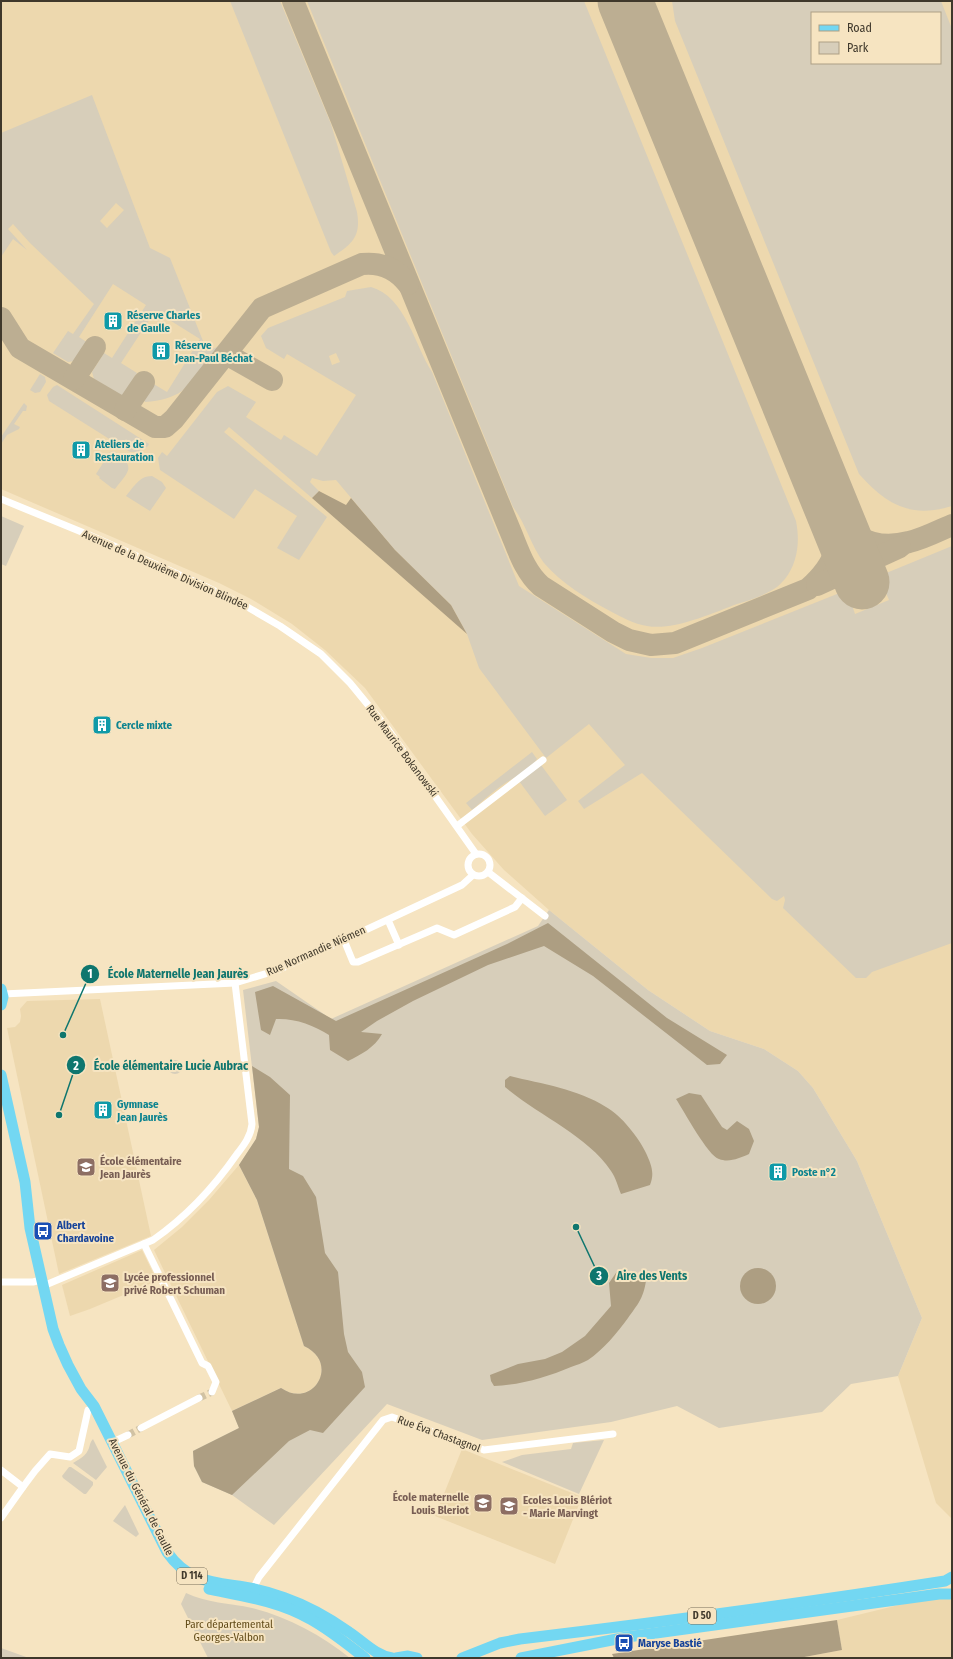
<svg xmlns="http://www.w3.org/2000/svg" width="953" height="1659" viewBox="0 0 953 1659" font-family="'Fira Sans Condensed',sans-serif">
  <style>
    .built { fill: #edd8ae; fill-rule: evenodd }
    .green { fill: #d7ceba; fill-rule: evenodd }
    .forest { fill: #ad9e82 }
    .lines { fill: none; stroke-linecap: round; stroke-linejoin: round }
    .taxiway { stroke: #bcae92; stroke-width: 22 }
    .runway { stroke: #bcae92; stroke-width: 55 }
    .street-tunnel { stroke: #d1c2a3; stroke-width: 7; stroke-dasharray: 7 3.5; stroke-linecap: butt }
    .street { stroke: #fff; stroke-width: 7 }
    .primary { stroke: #73d7f2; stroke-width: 11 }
    .labels { text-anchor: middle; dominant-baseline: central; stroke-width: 4; stroke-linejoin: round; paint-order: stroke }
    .shield { fill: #f6e4c1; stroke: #766c58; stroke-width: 1 }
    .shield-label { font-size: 10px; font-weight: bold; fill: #3f382b }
    .culture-label { font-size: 11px; font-weight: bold; fill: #0d838f; stroke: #f6e4c1; text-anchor: start }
    .street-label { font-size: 11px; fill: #3f382b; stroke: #f6e4c1 }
    .education-label { font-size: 11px; font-weight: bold; fill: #785e54; stroke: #f6e4c1; text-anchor: start }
    .transit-label { font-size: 11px; font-weight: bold; fill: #164399; stroke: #f6e4c1; text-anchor: start }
    .park-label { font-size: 11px; fill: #624c19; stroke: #f6e4c1 }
    .leader { fill: none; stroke: #0f766e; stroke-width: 1.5 }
    .callout-dot { fill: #0f766e; stroke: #f6e4c1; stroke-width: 1.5 }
    .mark-label { font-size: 12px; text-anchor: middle; font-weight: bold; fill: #fff }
    .callout-label { font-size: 12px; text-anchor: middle; font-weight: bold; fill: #0f766e; stroke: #f6e4c1; stroke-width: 4; stroke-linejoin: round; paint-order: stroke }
  </style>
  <rect width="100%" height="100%" fill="#f6e4c1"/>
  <!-- built -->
  <g class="built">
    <path d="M1 1H952V1519L936 1503 898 1376 922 1318 857 1161 813 1088 798 1071 764 1049 710 1031 648 990 549 910 504 870 472 834 365 688 325 650 292 624 251 599 219 583 1 489ZM812 13H940V63H812Z"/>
    <polygon points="100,999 151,1236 59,1274 7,1028 15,1027 20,1022 21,1016 20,1009 27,1001"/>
    <polygon points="239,1165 257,1200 304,1345 311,1349 319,1357 322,1364 322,1372 320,1381 312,1390 302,1394 295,1394 287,1392 281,1388 232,1411 154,1250 182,1227 209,1200"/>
    <polygon points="142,1250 157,1281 90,1309 70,1316 62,1285"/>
    <polygon points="462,1449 582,1497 555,1564 435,1516"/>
    <polygon points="944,1594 952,1598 952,1658 799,1658 842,1650 837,1620"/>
  </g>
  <!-- green -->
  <g class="green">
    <path d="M230 1H280L331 124 357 212C361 236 353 243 334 256L331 252Z"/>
    <path d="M307 1H584L796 521C800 541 798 562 785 579 782 582 778 587 774 589 763 596 750 600 737 604 713 613 673 631 647 626 634 624 621 617 610 611 587 599 561 583 544 563 531 546 526 524 513 507Z"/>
    <path d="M672 1H941L952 29V506C910 519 886 504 859 474L675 21ZM812 13H940V63H812Z"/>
    <path d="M92 95 150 248 170 258 207 351 220 346C219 352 212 358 208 363 189 388 178 400 145 402L143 398 152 383 167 392 200 339 155 311 121 363 137 373 133 379 137 382 128 395 122 396 94 379 92 372 104 353 112 358 146 305 113 284 79 337 88 343 75 361 68 362 53 353 68 331 73 334 94 304 30 243 13 224 8 229 27 250 13 239 1 257V133ZM116 203 124 210 107 228 100 221Z"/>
    <path d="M371 287C405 296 415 346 432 372L519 586 626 654 651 658H673L702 648 847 590 855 614 889 600 879 576 952 546V943L872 972 866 978H856L783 908 785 900 784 896 777 901 772 899 642 773 584 809 578 801 625 765 589 724 546 758 479 668 467 634 451 605 395 550 336 480 323 481 312 478 310 482 319 491 312 498 229 427 224 432 327 517 299 560 277 548 297 516 255 489 234 519 160 470 158 458 162 452 167 456 217 392 228 386 256 402 246 417 281 440 284 435 317 456 356 395 287 354 284 359 266 348 261 336 268 328 345 297 347 291ZM336 353 340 362 332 365 329 356Z"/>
    <polygon points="40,374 45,377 46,382 40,392 35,393 30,390"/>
    <polygon points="57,385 149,444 148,446 139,452 130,452 49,401 47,395 53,387"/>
    <polygon points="24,403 27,406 26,411 23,411 14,424 20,427 19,429 7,435 1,444 1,437"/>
    <path d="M114 451C136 467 130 470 115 489L112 488 99 478 100 477 96 474 110 452Z"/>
    <path d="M152 476 162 482 166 488 150 511 126 496C134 487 139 476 152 476Z"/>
    <polygon points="1,516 24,526 6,566 1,564"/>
    <path d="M532 752 537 759C528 773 509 779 497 789 488 796 480 803 472 810L466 803Z"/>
    <polygon points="541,765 567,800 545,816 519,781"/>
    <path d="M549 910 648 990 710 1031 764 1049 798 1071 813 1088 857 1161 922 1318 898 1376 851 1384 822 1412 719 1428 677 1406 611 1422 482 1440 387 1404 274 1525 232 1495 202 1482 194 1466 193 1451 239 1428 232 1411 281 1388C313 1410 341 1363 304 1346L257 1200 239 1165 256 1139 259 1127 243 990 276 981 331 1019 538 926Z"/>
    <circle cx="175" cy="1067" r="7"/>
    <path d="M93 1439 107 1467 96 1480 73 1463C80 1459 86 1456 89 1448 90 1445 90 1442 93 1439Z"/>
    <polygon points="604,1440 579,1494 502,1462 522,1455 571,1449 573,1443"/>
    <polygon points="69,1467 71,1467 93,1482 93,1485 86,1494 84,1494 63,1478 62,1476"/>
    <polygon points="125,1505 139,1534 136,1537 113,1521"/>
    <path d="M186 1593C206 1603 230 1603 252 1608 288 1617 321 1635 350 1658H208L181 1604Z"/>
    <polygon points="1,1648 29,1658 1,1658"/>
  </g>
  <!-- forest -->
  <g class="forest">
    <polygon points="319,491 346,505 351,498 395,550 451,605 467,634 312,498"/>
    <path d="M548 923 667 1018 727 1055 720 1064 707 1065 593 976 544 946 488 965 413 1001 377 1021 361 1032 382 1034C374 1048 362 1054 348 1061L330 1050 329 1035C314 1025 294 1018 276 1019L270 1035 261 1030 255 992 273 986 336 1021 507 944Z"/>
    <path d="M252 1066 270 1077 290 1095 289 1169 303 1176 316 1197 325 1253 338 1272 344 1334 348 1352 362 1372 365 1387 323 1433 310 1430 289 1441 232 1495 202 1482 194 1466 193 1451 239 1428 232 1411 281 1388C313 1410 341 1363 304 1346L257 1200 239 1165 256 1139 259 1127Z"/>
    <path d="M510 1076C542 1084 578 1089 606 1107 621 1115 639 1138 646 1153 651 1164 655 1173 650 1185L621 1194C618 1187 616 1178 611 1171 587 1135 539 1116 505 1087V1080Z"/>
    <path d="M689 1093 701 1095 722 1127 727 1130 737 1121 749 1129 754 1141 749 1154C740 1158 729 1163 719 1159 708 1156 684 1111 676 1099Z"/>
    <circle cx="758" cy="1286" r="18"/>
    <path d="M618 1270 635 1273 646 1281C643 1299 638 1304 628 1318 617 1333 603 1350 588 1360 583 1363 576 1365 571 1367 547 1377 521 1385 494 1386L491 1381 490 1375 518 1364 545 1359 562 1352 585 1336 611 1306 609 1283Z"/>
    <polygon points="837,1620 842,1650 799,1658 614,1658 612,1654"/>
  </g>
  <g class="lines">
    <!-- taxiway -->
    <g class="taxiway">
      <path d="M293 1 509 528C518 549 524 571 541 586L613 632 629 640 651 645 675 643 808 589C841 559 839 545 830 504"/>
      <polyline points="633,1 634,13 640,36"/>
      <path d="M1 318 20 348 155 427H165L174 419 262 308 362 264C381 262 396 268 408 284"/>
      <polyline points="226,354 272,380"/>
      <polyline points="74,379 95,347"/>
      <polyline points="125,410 144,382"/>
      <path d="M833 510C850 539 875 551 909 542 923 539 938 531 952 525"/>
      <polyline points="817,585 900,547"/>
    </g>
    <!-- runway -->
    <polyline class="runway" points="625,1 862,582"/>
    <!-- street-tunnel -->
    <g class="street-tunnel">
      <polyline points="199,1398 212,1392"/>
      <polyline points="128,1435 141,1428"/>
    </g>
    <!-- street -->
    <g class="street">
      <polyline points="1,499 89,535 200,584 244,605 280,626 321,654 350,683 387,728 476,854"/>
      <polyline points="457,826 543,760"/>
      <circle cx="479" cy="865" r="11"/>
      <polyline points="488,872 545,916"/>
      <polyline points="388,920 399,945"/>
      <polyline points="344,940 353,962 358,962 437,928 454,935 515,907 522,898"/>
      <polyline points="3,994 235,983 278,970 344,940 462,885 473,875"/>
      <polyline points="144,1244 202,1363 208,1366 216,1382 212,1392"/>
      <polyline points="1,1282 33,1282 41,1280"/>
      <path d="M43 1286 153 1240C186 1217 214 1187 237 1154 244 1145 251 1136 252 1124L235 983"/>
      <polyline points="141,1428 199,1398"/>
      <polyline points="113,1442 128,1435"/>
      <polyline points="1,1470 23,1487 1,1518"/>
      <polyline points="23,1487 35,1471 50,1454 70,1457 79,1451 88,1410"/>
      <polyline points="253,1589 259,1577 383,1420 392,1417 484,1450 613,1434"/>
    </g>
    <!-- primary -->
    <g class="primary">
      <polyline points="1,989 3,997 1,1005"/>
      <path d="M1 1075 25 1182 30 1228 53 1329 59 1345 68 1365 81 1389 94 1406 167 1552C188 1582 211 1582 244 1587 257 1589 272 1593 285 1598 308 1606 329 1618 349 1632 364 1642 375 1655 392 1658"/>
      <path d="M209 1589C243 1596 279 1601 310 1619 330 1630 347 1644 365 1658"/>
      <polyline points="396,1658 408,1656 417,1658"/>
      <path d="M462 1658 500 1643 520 1639C662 1622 804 1603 945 1581L952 1577"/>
      <polyline points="521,1658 627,1637 939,1594 952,1594"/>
    </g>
  </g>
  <!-- icons -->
  <defs>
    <g id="building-square" transform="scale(1)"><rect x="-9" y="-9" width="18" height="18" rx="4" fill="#0f9aa8" stroke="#f6e4c1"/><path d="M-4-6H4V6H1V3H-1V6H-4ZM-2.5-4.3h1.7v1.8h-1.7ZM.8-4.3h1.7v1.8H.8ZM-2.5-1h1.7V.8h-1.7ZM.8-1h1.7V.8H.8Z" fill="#fff"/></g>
    <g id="school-square" transform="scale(1)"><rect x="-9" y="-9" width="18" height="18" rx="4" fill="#8d6e63" stroke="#f6e4c1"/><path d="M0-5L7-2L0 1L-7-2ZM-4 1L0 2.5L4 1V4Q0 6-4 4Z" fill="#fff"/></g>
    <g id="bus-square" transform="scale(1)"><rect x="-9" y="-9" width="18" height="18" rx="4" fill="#1a4fb4" stroke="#f6e4c1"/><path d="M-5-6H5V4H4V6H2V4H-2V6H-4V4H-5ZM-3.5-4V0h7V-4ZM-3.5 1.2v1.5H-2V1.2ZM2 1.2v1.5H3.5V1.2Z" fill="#fff"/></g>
  </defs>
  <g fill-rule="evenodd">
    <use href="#building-square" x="113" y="321"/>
    <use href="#building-square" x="161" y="351"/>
    <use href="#building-square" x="81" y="450"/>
    <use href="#building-square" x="102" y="725"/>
    <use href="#building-square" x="103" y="1110"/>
    <use href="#school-square" x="86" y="1167"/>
    <use href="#building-square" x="778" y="1172"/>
    <use href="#bus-square" x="43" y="1231"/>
    <use href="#school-square" x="110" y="1283"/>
    <use href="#school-square" x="483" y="1503"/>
    <use href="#school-square" x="509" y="1506"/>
    <use href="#bus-square" x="624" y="1643"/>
  </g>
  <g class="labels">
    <!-- shield labels -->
    <g class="shield">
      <rect x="177" y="1568" width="30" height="16" rx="3"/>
      <rect x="688" y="1608" width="28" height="16" rx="3"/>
    </g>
    <g class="shield-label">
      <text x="192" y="1576">D 114</text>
      <text x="702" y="1616">D 50</text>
    </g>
    <!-- culture labels -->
    <g class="culture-label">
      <text x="127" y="315">Réserve Charles<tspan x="127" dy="13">de Gaulle</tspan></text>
      <text x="175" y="345">Réserve<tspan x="175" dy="13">Jean-Paul Béchat</tspan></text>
      <text x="95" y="444">Ateliers de<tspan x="95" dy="13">Restauration</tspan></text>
      <text x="116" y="725">Cercle mixte</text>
      <text x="117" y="1104">Gymnase<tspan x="117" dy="13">Jean Jaurès</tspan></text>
      <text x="792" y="1172">Poste n°2</text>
    </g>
    <!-- street labels -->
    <g class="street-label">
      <text transform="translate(165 570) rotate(24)">Avenue de la Deuxième Division Blindée</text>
      <text transform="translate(402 751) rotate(53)">Rue Maurice Bokanowski</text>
      <text transform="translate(316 951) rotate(-24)">Rue Normandie Niémen</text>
      <text transform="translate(439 1434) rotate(20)">Rue Éva Chastagnol</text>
      <text transform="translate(141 1497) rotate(63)">Avenue du Général de Gaulle</text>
    </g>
    <!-- education labels -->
    <g class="education-label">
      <text x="100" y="1161">École élémentaire<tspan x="100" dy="13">Jean Jaurès</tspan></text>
      <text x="124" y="1277">Lycée professionnel<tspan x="124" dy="13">privé Robert Schuman</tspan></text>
      <text x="469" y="1497" text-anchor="end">École maternelle<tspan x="469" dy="13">Louis Bleriot</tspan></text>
      <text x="523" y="1500">Ecoles Louis Blériot<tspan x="523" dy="13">- Marie Marvingt</tspan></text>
    </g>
    <!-- transit labels -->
    <g class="transit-label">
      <text x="57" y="1225">Albert<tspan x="57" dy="13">Chardavoine</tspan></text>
      <text x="638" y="1643">Maryse Bastié</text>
    </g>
    <!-- park labels -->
    <g class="park-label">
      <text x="229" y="1624">Parc départemental<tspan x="229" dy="13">Georges-Valbon</tspan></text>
    </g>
  </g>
  <!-- callouts -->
  <path class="leader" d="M63 1035L90 974M59 1115L76 1065M576 1227L599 1276"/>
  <g class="callout-dot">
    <circle cx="63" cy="1035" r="4"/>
    <circle cx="59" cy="1115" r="4"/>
    <circle cx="576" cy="1227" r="4"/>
    <circle cx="90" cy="974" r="10"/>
    <circle cx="76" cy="1065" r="10"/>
    <circle cx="599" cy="1276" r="10"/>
  </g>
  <g class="mark-label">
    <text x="90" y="978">1</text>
    <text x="76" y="1070">2</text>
    <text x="599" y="1280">3</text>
  </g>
  <g class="callout-label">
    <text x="178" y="978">École Maternelle Jean Jaurès</text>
    <text x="171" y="1070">École élémentaire Lucie Aubrac</text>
    <text x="652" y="1280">Aire des Vents</text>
  </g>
  <!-- border -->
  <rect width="953" height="1659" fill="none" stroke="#3f382b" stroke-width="4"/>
  <!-- legend -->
  <rect x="811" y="12" width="130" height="52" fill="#f6e4c1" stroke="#ad9f85"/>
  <rect x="819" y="25" width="20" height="6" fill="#73d7f2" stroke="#ad9f85"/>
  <text x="847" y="32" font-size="12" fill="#3f382b">Road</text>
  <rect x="819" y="42" width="20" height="12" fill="#d7ceba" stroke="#ad9f85"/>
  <text x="847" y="52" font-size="12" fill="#3f382b">Park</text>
</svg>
